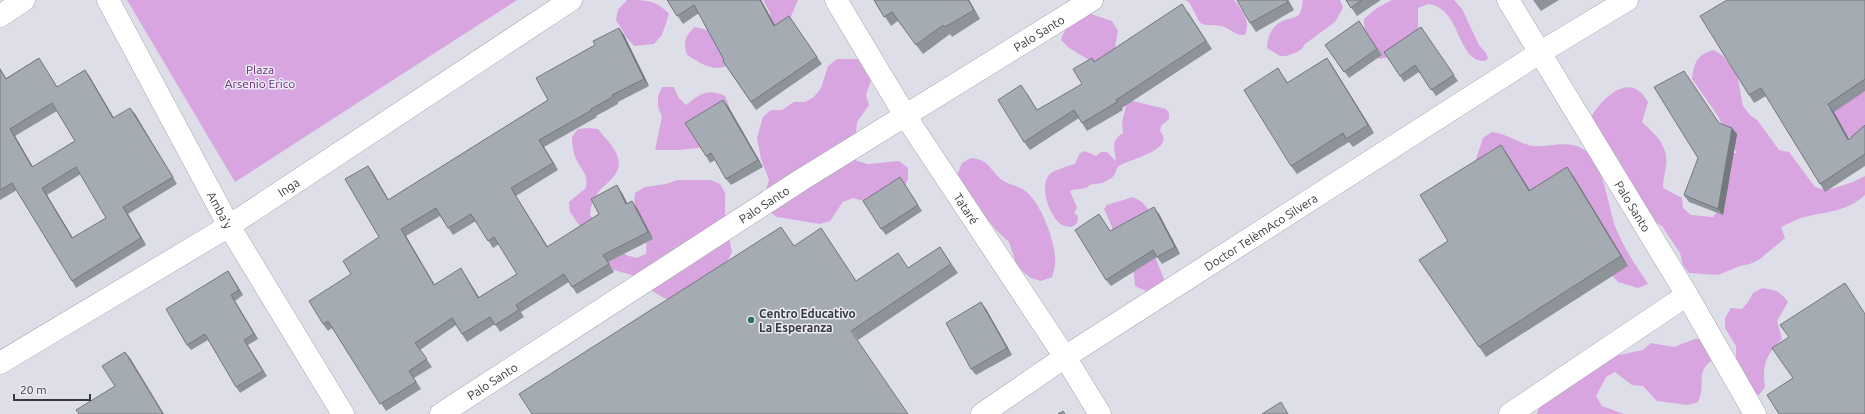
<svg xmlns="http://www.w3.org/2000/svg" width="1865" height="414" viewBox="0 0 1865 414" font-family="Ubuntu,sans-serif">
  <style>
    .green { fill: #d9a5e0 }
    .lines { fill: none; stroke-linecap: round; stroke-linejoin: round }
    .minor-casing { stroke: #a5a6b0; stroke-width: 23 }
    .minor { stroke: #fff; stroke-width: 22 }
    .wall { fill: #8e939a; fill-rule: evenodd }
    .shaded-wall { fill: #74787d }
    .building { fill: #a5abb3; stroke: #74787d; fill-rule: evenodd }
    .poi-dot { fill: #2d6f60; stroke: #eaebf5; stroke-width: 1.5 }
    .labels { text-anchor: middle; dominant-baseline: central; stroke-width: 3; stroke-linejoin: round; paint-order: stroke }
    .street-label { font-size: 12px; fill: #38393d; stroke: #eaebf5 }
    .park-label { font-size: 12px; fill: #6c2776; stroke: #eaebf5 }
    .poi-label { font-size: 12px; font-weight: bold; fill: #38393d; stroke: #eaebf5; text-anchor: start }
  </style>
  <rect width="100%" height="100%" fill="#dddee8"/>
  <!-- green -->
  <g class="green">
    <polygon points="127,0 517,0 235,182"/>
    <path d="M627 0C646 0 656 0 669 14L662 35 654 44 634 46 627 38 616 20 618 10Z"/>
    <polygon points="763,0 798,0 789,21 781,26 771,24 770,13"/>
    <path d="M1185 0H1234C1243 11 1251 21 1245 35 1235 36 1231 29 1222 26 1214 24 1209 27 1200 23L1189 2Z"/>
    <path d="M1303 0H1340L1343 8 1335 22 1305 44 1302 49 1297 52 1286 56H1280L1267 48C1267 44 1268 41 1269 36 1278 14 1296 22 1300 13 1302 9 1302 4 1303 0Z"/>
    <path d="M1392 0H1454L1462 9 1479 45 1486 53 1488 58 1485 61C1456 62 1462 8 1428 4L1418 8V31L1391 56 1380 59C1369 51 1364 32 1364 19L1377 8Z"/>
    <path d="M1091 14 1112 21 1118 31 1115 47 1119 57 1107 71 1069 48 1061 40C1066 24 1075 17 1091 14Z"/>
    <path d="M694 27 704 29 724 37 736 62C714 73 707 67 687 55 683 41 685 38 694 27Z"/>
    <path d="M1714 50 1723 56 1737 74 1743 106 1750 115 1758 121 1779 150 1789 152 1815 187 1825 190 1835 188 1855 181 1865 176V195C1846 213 1825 211 1801 218 1795 220 1788 224 1781 227L1785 238 1760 259 1750 264 1740 266 1718 275 1689 273 1683 265 1680 253 1662 226 1643 215 1587 124C1598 102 1629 67 1648 102L1642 122C1655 134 1669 146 1666 166 1665 174 1663 179 1663 188L1682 198 1683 208 1691 215 1713 217 1719 209 1726 153H1737L1731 145 1718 116 1692 79C1694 63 1697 54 1714 50Z"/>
    <polygon points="837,59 861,59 873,74 866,95 869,105 857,122 855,143 851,153 857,161 868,164 899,161 908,168 908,179 904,188 864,201 853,198 843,202 830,221 820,224 777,217 768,211 763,200 769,180 761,159 757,138 763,117 771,110 782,110 794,102 805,102 814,97 821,88 828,66"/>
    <path d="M662 87H674L678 97 686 105C701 94 706 88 725 96L729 106 721 112 699 148 678 150H655L662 117 658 107V96Z"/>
    <polygon points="1865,88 1865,134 1844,138 1828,103"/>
    <path d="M1133 101 1166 109 1169 113V119L1161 126 1160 131C1177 150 1129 159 1119 166 1116 168 1116 172 1115 174 1113 178 1106 181 1102 183 1098 184 1094 183 1090 185 1087 186 1089 187 1085 188 1079 190 1076 188 1070 191L1077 208 1074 213 1078 216C1078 222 1077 225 1071 227 1068 227 1065 226 1062 225 1050 218 1038 185 1050 174 1053 171 1070 165 1075 164L1080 153 1085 151 1096 156 1101 152H1107L1116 161C1115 149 1110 141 1123 133L1122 122 1127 102Z"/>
    <path d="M588 128 598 129C604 137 614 146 617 155 625 175 604 183 597 194 592 201 591 207 590 215L605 231 613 238 626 255 636 258 646 254C647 244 646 232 642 223 636 211 633 206 635 193L645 187 666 184 677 180H711L720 184 725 193V217L732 252 723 271 684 305 664 298 641 284 635 276 614 270 606 263 570 212 569 202 586 188C588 172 582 172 576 159 573 152 572 145 572 137L578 129Z"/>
    <path d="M1492 132C1508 134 1518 143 1532 146 1546 148 1563 141 1577 146 1605 155 1607 208 1617 231 1625 250 1637 267 1648 284L1638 288 1618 282 1535 192 1511 179 1475 170 1476 159 1483 138Z"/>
    <path d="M971 158C990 160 989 169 1002 180 1009 185 1018 186 1024 190 1041 202 1053 237 1055 256 1056 264 1054 270 1052 277L1041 281 1031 278 1023 272 1016 263 1009 242 995 229 981 211 954 183 962 163Z"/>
    <polygon points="1133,197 1142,202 1153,215 1156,235 1156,259 1164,279 1160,290 1150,293 1135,286 1134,275 1129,257 1115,234 1104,209 1107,205"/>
    <path d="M1762 288C1776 290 1780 291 1788 302L1777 321 1782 339C1766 355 1762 364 1765 387L1759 395 1750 392 1733 367 1736 357V346L1725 328V318L1731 308 1742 309 1748 302 1753 293Z"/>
    <path d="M1715 338 1716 357C1692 374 1708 380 1698 402L1688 405 1657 401 1643 386 1632 385 1615 372 1606 377 1596 396 1602 406 1624 414H1537L1545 390 1555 372 1569 388 1586 375 1600 359 1643 350 1651 343 1674 347 1695 339Z"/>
  </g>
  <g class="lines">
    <!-- minor casing -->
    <g class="minor-casing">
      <g id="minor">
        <path id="s1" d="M108 0 229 226 343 414"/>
        <path id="s2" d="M836 0 906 117 1065 357 1100 414"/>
        <path id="s3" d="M1508 0 1687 295 1755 414"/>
        <polyline points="0,16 24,0"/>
        <path id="s4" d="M0 363 229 226 571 0"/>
        <path id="s5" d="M441 414 801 180 1092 0"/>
        <path id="s6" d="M982 414 1065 357 1541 52 1627 0"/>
        <polyline points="1510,414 1687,295"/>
      </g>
    </g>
    <!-- minor -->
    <use href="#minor" class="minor"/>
  </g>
  <!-- wall -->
  <g class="wall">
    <polygon points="667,0 761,0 775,25 789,16 822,64 756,110 723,61 724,60 699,13 683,24"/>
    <polygon points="874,0 969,0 980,19 952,37 950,34 923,54 898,21 891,26"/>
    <polygon points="1288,0 1294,10 1256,32 1250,23"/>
    <polygon points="1346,0 1381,0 1357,16"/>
    <polygon points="1533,0 1559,0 1541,11"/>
    <polygon points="1865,0 1865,91 1834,112 1849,139 1865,125 1865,166 1825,192 1820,184 1766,96 1754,103 1749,95"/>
    <polygon points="1188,12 1212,49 1122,108 1123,110 1087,131 1079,118 1030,150 1024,142 1027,93 1037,110 1082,84 1092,58 1095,62"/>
    <polygon points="1359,21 1382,55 1349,78 1325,45"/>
    <polygon points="1421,27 1458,81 1436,96 1419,72 1404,82 1384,52"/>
    <path d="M619 28 624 35 649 86 618 102V104L596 116 597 117 544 147 558 170 516 196 548 247 599 214 622 193 627 203 637 208 653 239 608 262 614 272 577 294 569 282 521 312 524 317 500 332 495 324 467 342 456 325 420 350 432 367 414 378 421 389 386 411 332 328 328 331 323 324 351 274 379 237 368 166 373 173 388 200 548 100 595 45ZM440 216 453 235 476 221 493 248 499 244 517 274 479 297 466 276 434 285 406 236Z"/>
    <path d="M39 58 57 87 85 70 114 118 135 114 177 184 128 214 146 245 76 288 72 281 17 190 0 200V68L6 78ZM57 111 75 141 33 167 15 136ZM81 174 106 218 73 238 47 195Z"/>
    <polygon points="1327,58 1333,67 1374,133 1353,147 1349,142 1297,174 1291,166 1284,77 1288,83"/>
    <polygon points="728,106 763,167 731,185 726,179 715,160 710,163 706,156"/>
    <polygon points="1719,123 1737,134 1723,215 1689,202 1684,195"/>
    <polygon points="1501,145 1530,190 1567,167 1574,177 1628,266 1486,357 1419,260 1448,241"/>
    <polygon points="904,183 922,211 886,235 881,229"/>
    <polygon points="1099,214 1110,231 1159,214 1180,254 1162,264 1157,257 1111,286 1106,280"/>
    <polygon points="828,238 856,281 908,268 940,247 958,273 858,340 794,246"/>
    <polygon points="228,271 243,295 235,301 258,339 248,345 267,376 240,393 208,340 191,350 187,345"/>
    <polygon points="986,309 1012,355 976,375 971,369"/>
  </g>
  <!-- shaded-wall -->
  <g class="shaded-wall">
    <polygon points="760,0 761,0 779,33 774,26"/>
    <polygon points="968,0 969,0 980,19 974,10"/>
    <polygon points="1287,0 1288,0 1294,10"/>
    <polygon points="619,28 624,35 649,86 644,79"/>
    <polygon points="1327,58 1333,67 1374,133 1368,125"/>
    <polygon points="85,70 90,77 118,125 113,118"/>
    <polygon points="723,100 728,106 763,167 758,160"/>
    <polygon points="1828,104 1834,112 1854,148 1848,140"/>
    <polygon points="130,108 135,114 177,184 173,177"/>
    <polygon points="1732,128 1737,134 1723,215 1718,209"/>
    <polygon points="10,129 15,136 37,174 32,167"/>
    <polygon points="539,140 544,147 558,170 553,163"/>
    <polygon points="1501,145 1508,155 1536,201 1529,191"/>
    <polygon points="368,166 373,173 393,207 388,200"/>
    <polygon points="1567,167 1574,177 1628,266 1621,256"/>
    <polygon points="617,185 622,193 631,211 626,204"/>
    <polygon points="42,188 47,195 77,245 72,238"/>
    <polygon points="511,188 516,196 552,254 547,247"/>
    <polygon points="632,201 637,208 653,239 648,232"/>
    <polygon points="123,207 128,214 146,245 141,238"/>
    <polygon points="1154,207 1159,214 1180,254 1175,247"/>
    <polygon points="401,229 406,236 439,292 434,285"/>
    <polygon points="461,268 466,276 483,305 478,298"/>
    <polygon points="228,271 232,277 243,295 239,290"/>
    <polygon points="231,295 235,301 258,339 254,334"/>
    <polygon points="981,302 986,309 1012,355 1007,348"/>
    <polygon points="125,352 130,358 164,414 163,414"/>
  </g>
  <!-- building -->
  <g class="building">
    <polygon points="667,0 760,0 774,26 789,16 817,57 751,102 723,61 724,60 694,5 677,16"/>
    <polygon points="874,0 968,0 974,10 945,27 943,25 916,45 892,12 884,17"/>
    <polygon points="1237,0 1287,0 1288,2 1250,23"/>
    <polygon points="1346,0 1362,0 1351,8"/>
    <polygon points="1727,0 1865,0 1865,79 1828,104 1848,140 1865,125 1865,154 1820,184 1761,88 1749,95 1700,16"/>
    <polygon points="1182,4 1206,41 1116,100 1117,102 1082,123 1074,110 1024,142 998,100 1021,85 1037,110 1082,84 1073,69 1092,58 1094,62"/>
    <polygon points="1359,21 1377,49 1344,72 1325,45"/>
    <polygon points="1421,27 1454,75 1431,90 1415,65 1400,76 1384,52"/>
    <path d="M619 28 644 79 612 95 613 97 591 109 592 110 539 140 553 163 511 188 547 247 599 214 591 199 617 185 626 204 632 201 648 232 603 255 609 264 572 287 564 274 516 305 519 310 495 325 490 317 462 334 452 318 415 343 427 359 409 371 416 382 380 404 328 321 323 324 309 301 351 274 343 261 379 237 345 179 368 166 388 200 548 100 536 78 595 45 593 41ZM436 208 448 228 471 214 488 241 494 237 517 274 478 298 461 268 434 285 401 229Z"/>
    <path d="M39 58 57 87 85 70 113 118 130 108 173 177 123 207 141 238 72 281 12 183 0 190V69L6 79ZM52 103 75 141 32 167 10 129ZM76 167 106 218 72 238 42 188Z"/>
    <polygon points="1327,58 1368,125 1346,139 1343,133 1291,166 1244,90 1278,68 1287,83"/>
    <polygon points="1684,71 1719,123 1732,128 1718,209 1684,195 1698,158 1654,87"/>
    <polygon points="723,100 758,160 726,179 711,153 706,156 685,123"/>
    <polygon points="1501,145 1529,191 1567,167 1621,256 1479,347 1419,260 1448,241 1420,195"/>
    <polygon points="900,177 918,205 881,229 863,201"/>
    <polygon points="1154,207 1175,247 1157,257 1153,250 1106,280 1075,230 1099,214 1110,231"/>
    <polygon points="781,227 794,246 821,228 856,281 898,253 908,268 940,247 951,264 851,331 908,414 532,414 519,394"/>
    <polygon points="228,271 239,290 231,295 254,334 244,340 263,371 236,387 205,334 187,345 166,309"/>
    <polygon points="1845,283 1865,314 1865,414 1779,414 1767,395 1793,378 1772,348 1789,337 1780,325"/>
    <polygon points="981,302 1007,348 971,369 946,323"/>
    <polygon points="125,352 163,414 79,414 76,410 115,386 102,366"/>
    <polygon points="1281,402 1288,414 1262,414"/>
    <polygon points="1063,411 1065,414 1058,414"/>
  </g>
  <!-- markers -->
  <circle class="poi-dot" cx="751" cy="320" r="4"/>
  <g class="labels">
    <!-- street labels -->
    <g class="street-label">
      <text stroke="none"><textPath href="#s5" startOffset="709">Palo Santo</textPath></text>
      <text stroke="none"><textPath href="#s4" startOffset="338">Inga</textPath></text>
      <text stroke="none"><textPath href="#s5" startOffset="385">Palo Santo</textPath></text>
      <text stroke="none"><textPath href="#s3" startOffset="241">Palo Santo</textPath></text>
      <text stroke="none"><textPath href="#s2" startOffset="246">Tataré</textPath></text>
      <text stroke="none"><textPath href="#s1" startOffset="238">Amba'y</textPath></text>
      <text stroke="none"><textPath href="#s6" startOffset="333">Doctor TelèmAco Silvera</textPath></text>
      <text stroke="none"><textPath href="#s5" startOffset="61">Palo Santo</textPath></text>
    </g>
    <!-- park labels -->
    <g class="park-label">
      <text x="260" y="69">Plaza<tspan x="260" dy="14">Arsenio Erico</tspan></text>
    </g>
    <!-- poi labels -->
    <g class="poi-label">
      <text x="759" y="313">Centro Educativo<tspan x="759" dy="14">La Esperanza</tspan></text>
    </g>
  </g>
  <!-- scale -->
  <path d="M14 394v6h76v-6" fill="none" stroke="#38393d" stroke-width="2"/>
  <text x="20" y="394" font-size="12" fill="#38393d" stroke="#eaebf5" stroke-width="3" paint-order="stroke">20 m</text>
</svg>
